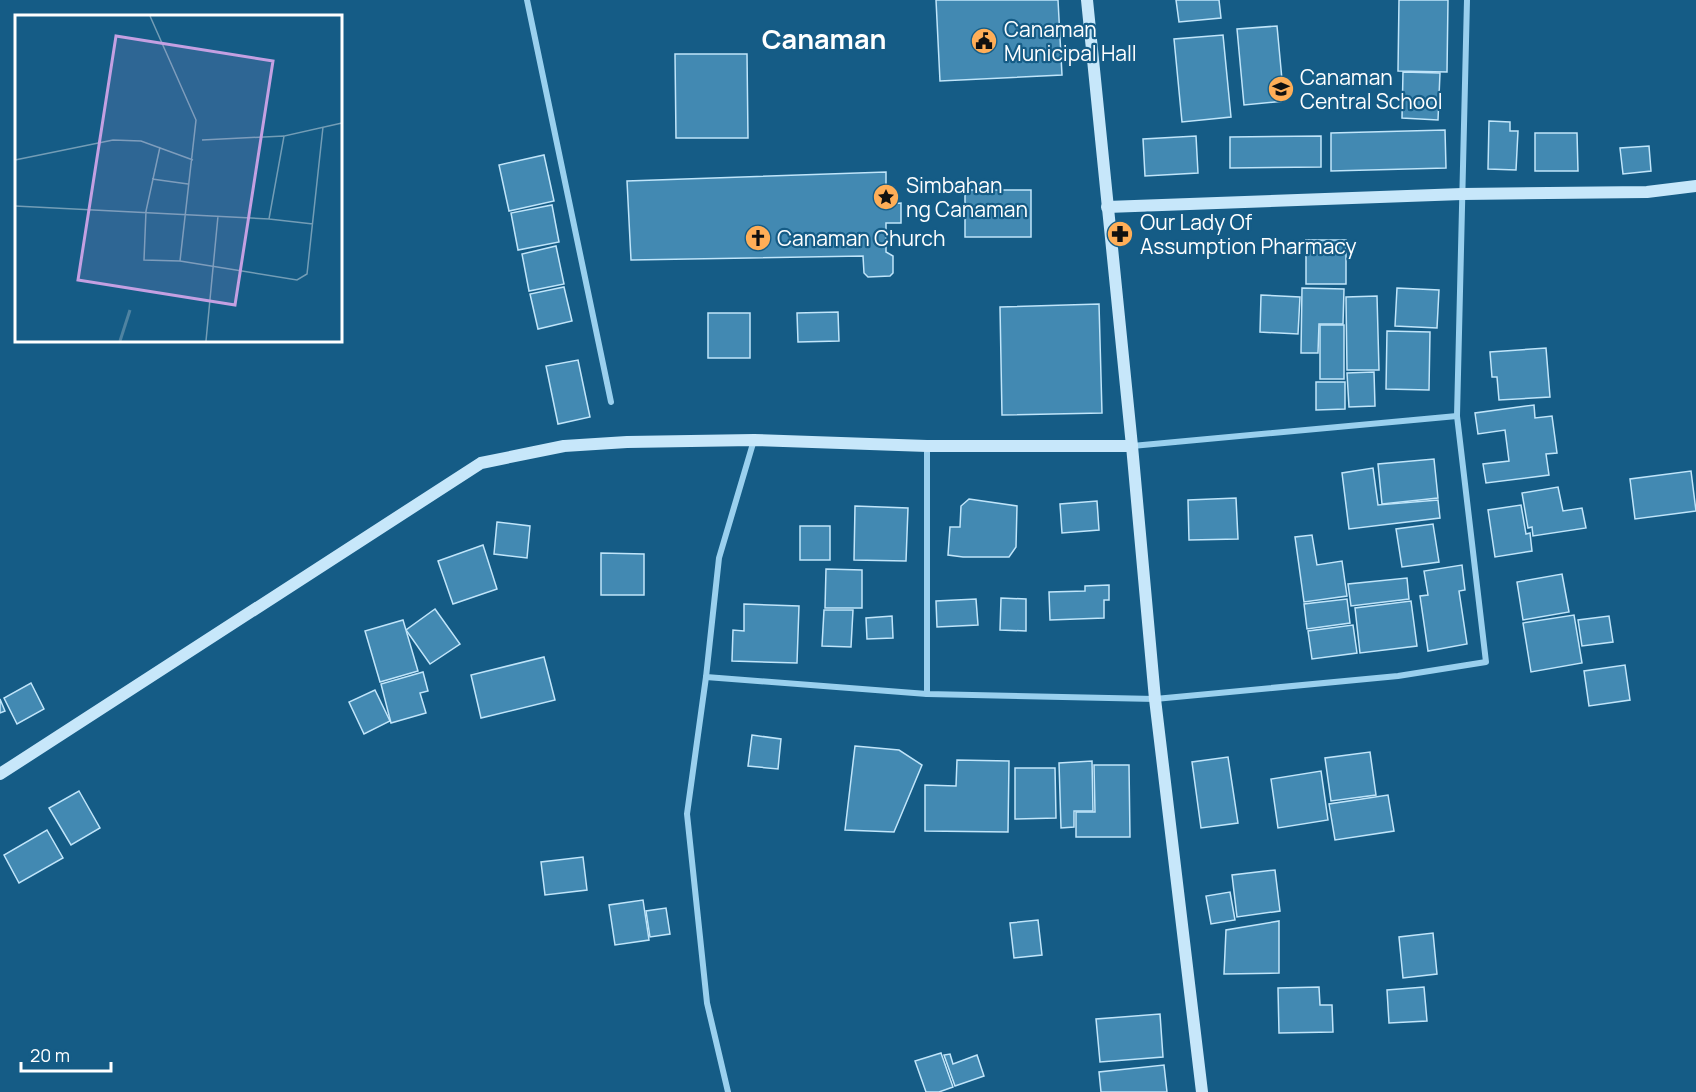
<svg xmlns="http://www.w3.org/2000/svg" width="1696" height="1092" viewBox="0 0 1696 1092" font-family="Manrope,sans-serif">
  <style>
    .building { fill: #4289b2; stroke: #c0e5fa; stroke-width: 1.5 }
    .lines { fill: none; stroke-linecap: round; stroke-linejoin: round }
    .street { stroke: #9ad0ee; stroke-width: 6 }
    .secondary { stroke: #c7e7fa; stroke-width: 12 }
    .labels { text-anchor: middle; dominant-baseline: central; stroke-width: 4.5; stroke-linejoin: round; paint-order: stroke }
    .poi-label { font-size: 21px; fill: #fff; stroke: #155c86; text-anchor: start }
    .district-label { font-size: 27px; font-weight: bold; fill: #fff; stroke: #155c86 }
    .inset-river { fill: none; stroke: #4f83a1; stroke-width: 3 }
    .inset-road { fill: none; stroke: #739db6; stroke-width: 1.5 }
    .view { fill: #c4a0e2; fill-opacity: 0.15; stroke: #c4a0e2; stroke-width: 3 }
    .inset-edge { fill: none; stroke: #fff; stroke-width: 3 }
  </style>
  <rect width="100%" height="100%" fill="#155c86"/>
  <!-- building -->
  <g class="building">
    <polygon points="936,0 1058,0 1062,75 940,81"/>
    <polygon points="1176,0 1219,0 1221,18 1179,22"/>
    <polygon points="1399,0 1448,0 1447,72 1398,71"/>
    <polygon points="1277,26 1284,101 1244,105 1237,29"/>
    <polygon points="1223,35 1231,117 1182,122 1174,39"/>
    <polygon points="675,54 747,54 748,138 676,138"/>
    <polygon points="1403,72 1440,73 1438,120 1402,118"/>
    <polygon points="1489,121 1510,122 1510,131 1518,131 1516,170 1488,169"/>
    <polygon points="1445,130 1446,168 1331,171 1331,133"/>
    <polygon points="1535,133 1577,133 1578,171 1535,171"/>
    <polygon points="1196,136 1198,173 1145,176 1143,139"/>
    <polygon points="1321,136 1321,167 1230,168 1230,137"/>
    <polygon points="1649,146 1651,171 1623,174 1620,148"/>
    <polygon points="544,155 554,201 509,211 499,165"/>
    <polygon points="886,172 886,204 901,203 901,223 886,223 886,252 893,256 893,273 890,276 868,277 864,273 863,256 631,260 627,181"/>
    <rect x="965" y="190" width="66" height="47"/>
    <polygon points="552,205 559,242 518,250 511,213"/>
    <rect x="1306" y="240" width="40" height="44"/>
    <polygon points="556,246 564,284 529,291 522,254"/>
    <polygon points="564,287 572,321 538,329 530,294"/>
    <polygon points="1302,288 1344,289 1343,324 1319,324 1318,353 1301,353"/>
    <polygon points="1397,288 1439,290 1437,328 1395,326"/>
    <polygon points="1261,295 1300,297 1298,334 1260,332"/>
    <polygon points="1377,296 1379,370 1347,370 1346,297"/>
    <polygon points="1099,304 1102,413 1002,415 1000,307"/>
    <polygon points="838,312 839,341 798,342 797,313"/>
    <rect x="708" y="313" width="42" height="45"/>
    <rect x="1320" y="325" width="24" height="54"/>
    <polygon points="1387,331 1430,332 1429,390 1386,389"/>
    <polygon points="1546,348 1550,397 1499,400 1497,377 1492,377 1490,352"/>
    <polygon points="578,360 590,417 558,424 546,366"/>
    <polygon points="1374,372 1375,406 1349,407 1347,373"/>
    <polygon points="1316,382 1345,382 1345,409 1316,410"/>
    <polygon points="1534,405 1535,418 1552,416 1557,453 1546,454 1549,475 1486,483 1483,464 1509,461 1505,430 1478,434 1475,413"/>
    <polygon points="1434,459 1438,498 1382,504 1378,464"/>
    <polygon points="1373,468 1378,505 1438,500 1440,518 1349,529 1342,473"/>
    <polygon points="1691,471 1696,511 1635,519 1630,479"/>
    <polygon points="1558,487 1563,511 1582,508 1586,528 1533,536 1532,527 1528,528 1522,493"/>
    <polygon points="1236,498 1238,539 1189,540 1188,500"/>
    <polygon points="969,499 1017,506 1016,547 1009,557 963,557 948,555 950,527 960,527 961,506"/>
    <polygon points="1097,501 1099,530 1062,533 1060,504"/>
    <polygon points="1521,505 1526,534 1530,533 1532,551 1495,557 1488,510"/>
    <polygon points="855,506 908,508 906,561 854,560"/>
    <polygon points="497,522 530,526 527,558 494,554"/>
    <polygon points="1433,524 1439,562 1402,567 1396,529"/>
    <rect x="800" y="526" width="30" height="34"/>
    <polygon points="1312,535 1317,565 1342,561 1347,596 1304,602 1295,537"/>
    <polygon points="483,545 497,589 453,604 438,561"/>
    <polygon points="601,553 644,554 644,595 601,595"/>
    <polygon points="1462,565 1465,590 1459,591 1467,644 1428,651 1420,596 1428,595 1424,571"/>
    <polygon points="826,569 862,570 862,608 825,608"/>
    <polygon points="1562,574 1569,612 1523,620 1517,582"/>
    <polygon points="1407,578 1409,599 1351,606 1348,584"/>
    <polygon points="1109,585 1109,600 1104,600 1104,618 1050,620 1049,592 1085,591 1085,586"/>
    <polygon points="1001,598 1026,599 1026,631 1000,630"/>
    <polygon points="976,599 978,625 937,627 936,601"/>
    <polygon points="1347,599 1350,623 1307,629 1304,604"/>
    <polygon points="1411,601 1417,646 1360,653 1355,608"/>
    <polygon points="744,604 799,606 797,663 732,661 733,630 744,631"/>
    <polygon points="435,609 460,644 430,664 406,630"/>
    <polygon points="824,610 853,610 851,647 822,646"/>
    <polygon points="1574,615 1582,663 1531,672 1523,623"/>
    <polygon points="892,616 893,638 867,639 866,618"/>
    <polygon points="1609,616 1613,642 1582,646 1578,620"/>
    <polygon points="403,620 418,671 380,682 365,631"/>
    <polygon points="1353,625 1357,653 1312,659 1308,631"/>
    <polygon points="544,657 555,700 481,718 471,675"/>
    <polygon points="1625,665 1630,700 1589,706 1584,671"/>
    <polygon points="423,672 428,691 420,693 426,713 391,723 381,684"/>
    <polygon points="31,683 44,709 17,724 4,698"/>
    <polygon points="375,690 390,721 364,734 349,702"/>
    <polygon points="0,699 5,711 0,713"/>
    <polygon points="752,735 781,739 778,769 748,766"/>
    <polygon points="855,746 899,750 922,765 894,832 845,830"/>
    <polygon points="1370,752 1376,795 1331,801 1325,758"/>
    <polygon points="1228,757 1238,823 1201,828 1192,762"/>
    <polygon points="957,760 1009,761 1008,832 925,831 925,785 956,786"/>
    <polygon points="1092,761 1093,811 1074,811 1074,827 1061,828 1059,763"/>
    <polygon points="1094,765 1129,765 1130,837 1076,837 1076,812 1095,812"/>
    <polygon points="1015,768 1055,768 1056,818 1015,819"/>
    <polygon points="1321,771 1328,820 1278,828 1271,779"/>
    <polygon points="79,791 100,828 71,845 49,808"/>
    <polygon points="1388,795 1394,831 1335,840 1329,804"/>
    <polygon points="47,830 63,858 19,883 4,855"/>
    <polygon points="583,857 587,890 545,895 541,862"/>
    <polygon points="1275,870 1280,911 1237,917 1232,875"/>
    <polygon points="1230,892 1235,920 1211,924 1206,896"/>
    <polygon points="643,900 649,940 615,945 609,905"/>
    <polygon points="666,908 670,934 650,937 646,911"/>
    <polygon points="1038,920 1042,955 1014,958 1010,923"/>
    <polygon points="1279,921 1279,973 1224,974 1226,930"/>
    <polygon points="1433,933 1437,974 1403,978 1399,937"/>
    <polygon points="1319,987 1320,1005 1332,1005 1333,1032 1279,1033 1278,988"/>
    <polygon points="1424,987 1427,1021 1389,1023 1387,990"/>
    <polygon points="1160,1014 1163,1057 1100,1062 1096,1019"/>
    <polygon points="941,1053 953,1087 939,1092 926,1092 915,1061"/>
    <polygon points="950,1054 953,1064 977,1055 984,1076 955,1086 944,1055"/>
    <polygon points="1164,1065 1167,1092 1101,1092 1099,1072"/>
  </g>
  <g class="lines">
    <!-- street -->
    <g class="street">
      <polyline points="527,0 611,402"/>
      <polyline points="927,446 927,694"/>
      <polyline points="1132,446 1457,416"/>
      <polyline points="706,677 927,694 1155,699 1398,676 1486,662 1457,416 1467,0"/>
      <polyline points="728,1092 707,1003 687,814 706,677 719,558 754,440"/>
    </g>
    <!-- secondary -->
    <g class="secondary">
      <polyline points="1087,0 1132,446 1155,699 1202,1092"/>
      <polyline points="1107,207 1462,194 1647,192 1696,186"/>
      <polyline points="0,774 481,463 564,446 627,442 754,440 927,446 1132,446"/>
    </g>
  </g>
  <!-- icons -->
  <defs>
    <g id="civic-disc" transform="scale(1.35)"><circle r="9.5" fill="#ffae57" stroke="#155c86"/><path d="M-.6-6.5H3V-4.5H.6V-3L4-1V1h2V6H-6V1h2V-1L-.6-3ZM-1.2 2.5V6h2.4V2.5Z" fill="#111"/></g>
    <g id="school-disc" transform="scale(1.35)"><circle r="9.5" fill="#ffae57" stroke="#155c86"/><path d="M0-5L7-2L0 1L-7-2ZM-4 1L0 2.5L4 1V4Q0 6-4 4Z" fill="#111"/></g>
    <g id="sight-disc" transform="scale(1.35)"><circle r="9.5" fill="#ffae57" stroke="#155c86"/><path d="M0-6L1.8-2.2L6-1.7L2.9 1.2L3.7 5.4L0 3.3L-3.7 5.4L-2.9 1.2L-6-1.7L-1.8-2.2Z" fill="#111"/></g>
    <g id="pharmacy-disc" transform="scale(1.35)"><circle r="9.5" fill="#ffae57" stroke="#155c86"/><path d="M-2-6h4v4h4v4h-4v4h-4v-4h-4v-4h4Z" fill="#111"/></g>
    <g id="church-disc" transform="scale(1.35)"><circle r="9.5" fill="#ffae57" stroke="#155c86"/><path d="M-1.2-6h2.4v3.5h3.3v2.4h-3.3V6h-2.4V-.1h-3.3v-2.4h3.3Z" fill="#111"/></g>
  </defs>
  <g fill-rule="evenodd">
    <use href="#civic-disc" x="984" y="41"/>
    <use href="#school-disc" x="1281" y="89"/>
    <use href="#sight-disc" x="886" y="197"/>
    <use href="#pharmacy-disc" x="1120" y="234"/>
    <use href="#church-disc" x="758" y="238"/>
  </g>
  <g class="labels">
    <!-- poi labels -->
    <g class="poi-label">
      <text x="1004" y="29">Canaman<tspan x="1004" dy="24">Municipal Hall</tspan></text>
      <text x="1300" y="77">Canaman<tspan x="1300" dy="24">Central School</tspan></text>
      <text x="906" y="185">Simbahan<tspan x="906" dy="24">ng Canaman</tspan></text>
      <text x="1140" y="222">Our Lady Of<tspan x="1140" dy="24">Assumption Pharmacy</tspan></text>
      <text x="777" y="238">Canaman Church</text>
    </g>
    <!-- district labels -->
    <g class="district-label">
      <text x="824" y="38">Canaman</text>
    </g>
  </g>
  <!-- overview -->
  <g transform="translate(15 15)">
    <rect width="327" height="327" fill="#155c86"/>
    <path class="inset-river" d="M105 326 115 295"/>
    <path class="inset-road" d="M135 1 181 105 165 246M187 125 269 121M145 132 131 196 129 245 165 246 282 265 292 259 308 112M0 145 98 125 126 126 178 145M137 164 173 169M0 191 254 204 269 121 327 108M254 204 298 209M191 326 203 201"/>
    <path class="view" d="M101 21 258 46 220 290 63 265Z"/>
    <rect width="327" height="327" class="inset-edge"/>
  </g>
  <!-- scale -->
  <path d="M21 1062v9h90v-9" fill="none" stroke="#ffffff" stroke-width="3"/>
  <text x="30" y="1062" font-size="18" fill="#ffffff" stroke="#155c86" stroke-width="4.5" paint-order="stroke">20 m</text>
</svg>
